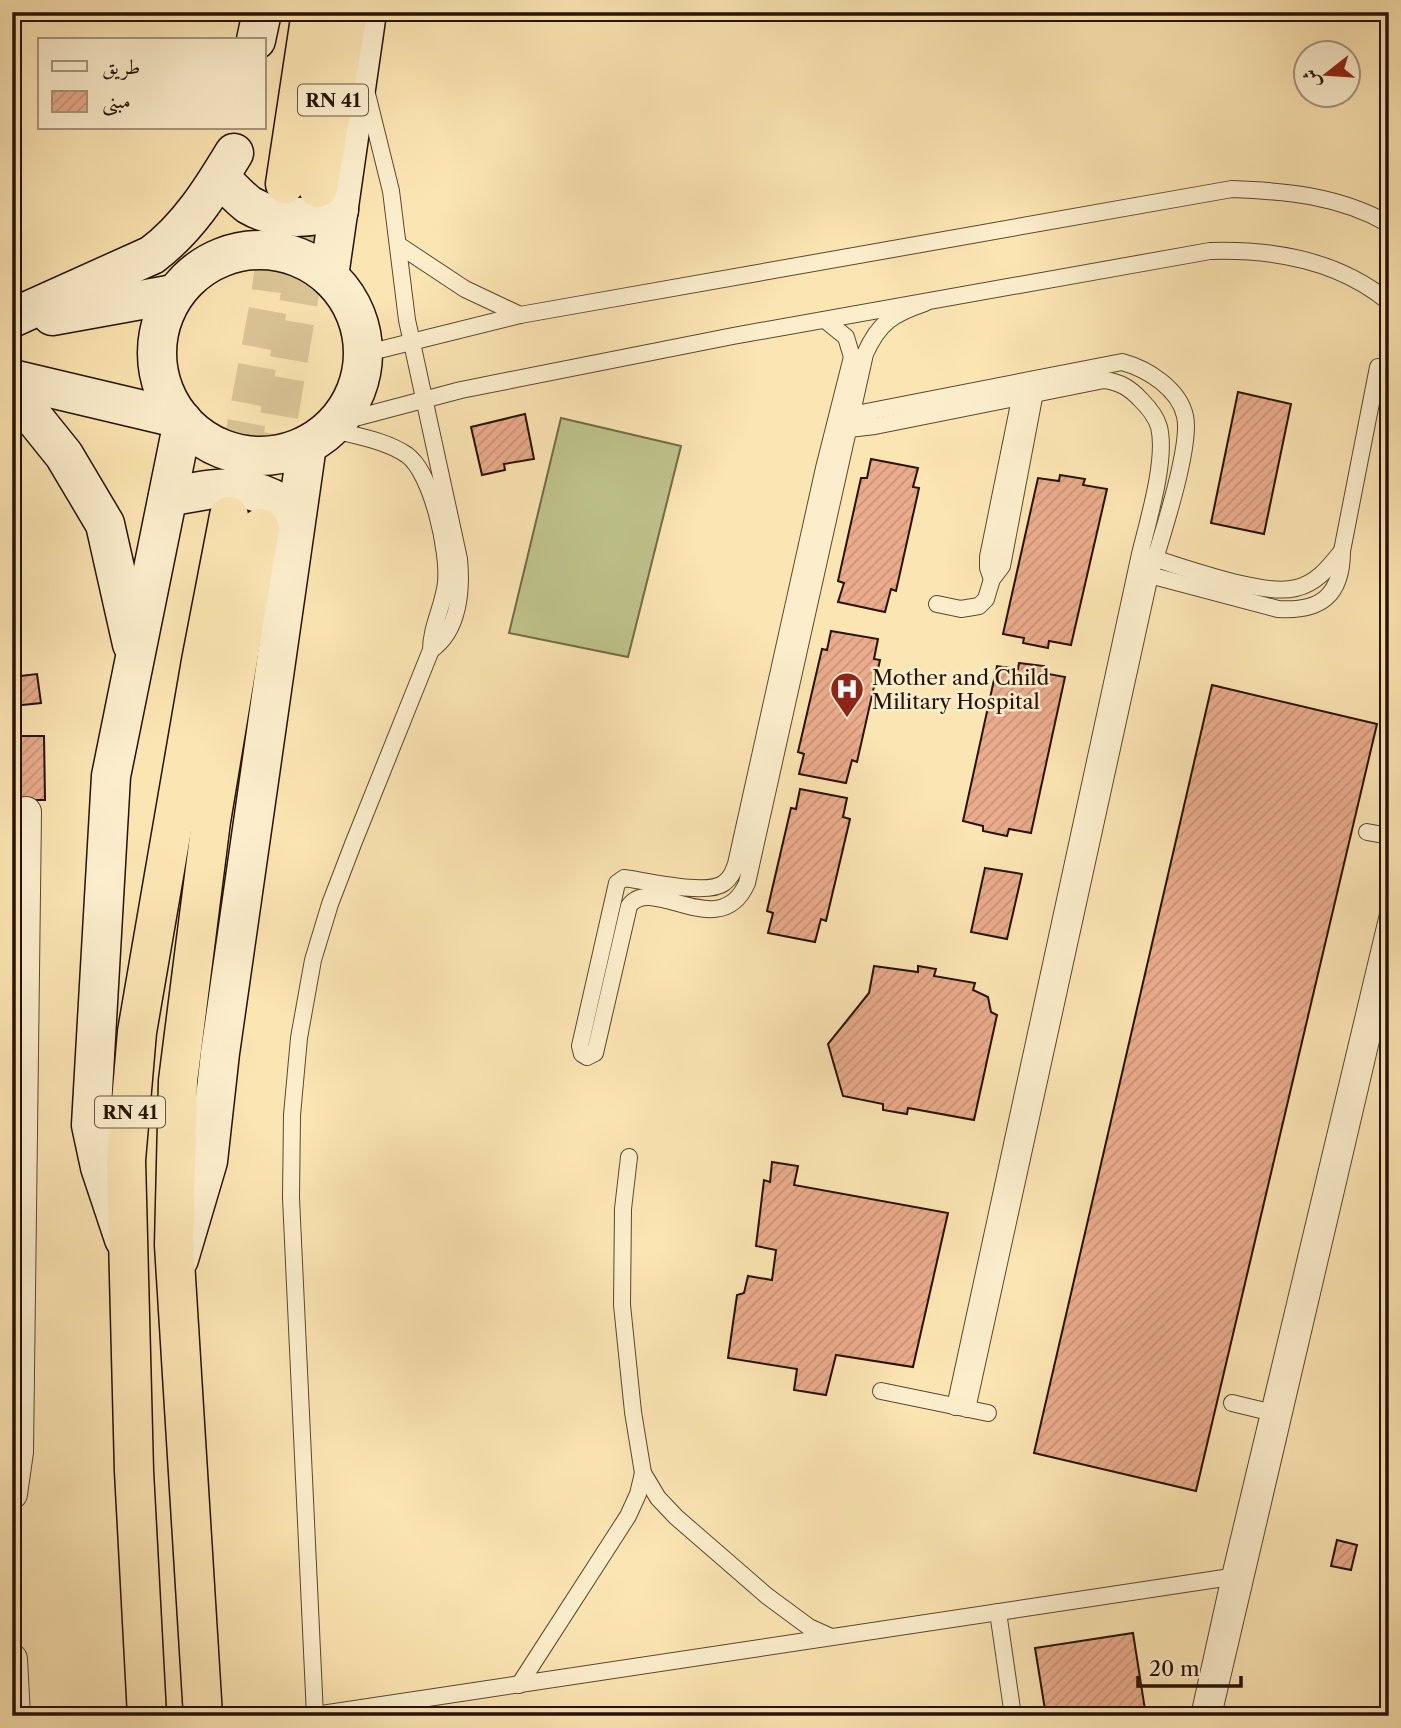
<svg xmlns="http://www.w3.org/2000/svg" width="1401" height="1728" viewBox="0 0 1401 1728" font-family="'Libre Caslon Text',Amiri,serif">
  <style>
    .pitch { fill: #bfc48c; stroke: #726b46; stroke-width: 2 }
    .building { fill: url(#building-hatch); stroke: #261201; stroke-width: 2 }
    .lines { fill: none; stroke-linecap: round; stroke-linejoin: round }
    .highway-tunnel { stroke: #dbc597; stroke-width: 38; stroke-dasharray: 38 19; stroke-linecap: butt }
    .lane-casing { stroke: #5b472d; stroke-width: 18 }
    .street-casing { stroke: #5b472d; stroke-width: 32 }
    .secondary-casing { stroke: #261201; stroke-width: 41 }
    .highway-casing { stroke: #261201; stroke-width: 41 }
    .lane { stroke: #fceecd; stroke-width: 16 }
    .street { stroke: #fceecd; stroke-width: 30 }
    .secondary { stroke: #fceecd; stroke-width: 38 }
    .highway { stroke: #fbe5b2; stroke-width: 38 }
    .labels { text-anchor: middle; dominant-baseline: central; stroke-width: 5; stroke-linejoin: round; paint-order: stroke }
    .shield { fill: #fceecd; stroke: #66543e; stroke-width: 2 }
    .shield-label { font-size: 19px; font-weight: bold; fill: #261201 }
    .poi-label { font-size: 21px; fill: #261201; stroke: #fceecd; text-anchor: start }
  </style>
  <defs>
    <pattern id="building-hatch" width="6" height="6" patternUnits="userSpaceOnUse" patternTransform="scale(1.75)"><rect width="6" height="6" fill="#eaac8c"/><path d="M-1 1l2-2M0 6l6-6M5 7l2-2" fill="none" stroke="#c99377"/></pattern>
  </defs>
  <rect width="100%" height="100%" fill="#fbe5b2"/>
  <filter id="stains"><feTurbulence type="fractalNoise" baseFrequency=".00286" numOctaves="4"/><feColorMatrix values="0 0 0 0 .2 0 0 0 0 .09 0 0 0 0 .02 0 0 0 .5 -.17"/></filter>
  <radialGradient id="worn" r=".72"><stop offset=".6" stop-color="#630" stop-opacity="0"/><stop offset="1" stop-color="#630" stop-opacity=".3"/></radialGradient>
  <!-- pitch -->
  <polygon class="pitch" points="561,418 681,446 628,657 509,633"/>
  <!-- building -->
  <g class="building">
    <polygon points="1238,392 1291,404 1264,534 1211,523"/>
    <polygon points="525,414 534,459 504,464 505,470 482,475 471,427"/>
    <polygon points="871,459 918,468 913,487 919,488 896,591 891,589 885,612 838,602 844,583 838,581 861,478 867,478"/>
    <polygon points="1060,475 1085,479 1083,485 1107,489 1071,645 1049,641 1048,648 1023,643 1024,638 1003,634 1038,478 1059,481"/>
    <polygon points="831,631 878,639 874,659 880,660 857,762 852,760 846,783 799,774 804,754 798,752 822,649 827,650"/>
    <polygon points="1019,663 1044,666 1043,673 1065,677 1031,833 1009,829 1007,836 983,831 983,826 963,821 997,666 1018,669"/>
    <polygon points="37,674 41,703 13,706 12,677"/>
    <polygon points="1212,685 1377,724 1196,1491 1034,1453"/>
    <polygon points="12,736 44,736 45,800 12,800"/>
    <polygon points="800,789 847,798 843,817 850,819 826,921 821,919 815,942 768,933 773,913 767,911 791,808 796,809"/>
    <polygon points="985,868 1022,874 1007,939 971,932"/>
    <polygon points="874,966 918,972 918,966 936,969 934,976 975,983 973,990 988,997 991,1012 997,1015 974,1120 908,1108 907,1114 883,1110 883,1104 843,1096 828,1044 869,993"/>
    <polygon points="772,1162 798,1166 794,1185 948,1213 913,1367 836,1355 826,1395 794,1390 797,1369 728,1358 737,1295 744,1293 748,1276 772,1280 776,1250 756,1246 764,1180 770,1182"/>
    <polygon points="1337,1540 1357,1545 1351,1570 1331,1566"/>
    <polygon points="1133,1633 1146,1716 1046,1716 1035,1648"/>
  </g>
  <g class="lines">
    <!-- highway-tunnel -->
    <g class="highway-tunnel">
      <polyline points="229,516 269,303 285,184"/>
      <polyline points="260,528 318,188"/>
    </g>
    <!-- lane casing -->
    <g class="lane-casing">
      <g id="lane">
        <path d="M367 94 391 191 407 320 459 559C462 590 459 631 431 650"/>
        <polyline points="400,246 465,289 520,315"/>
        <path d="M825 320 846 337 852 357 824 468 736 864C733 872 731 878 724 883 707 896 647 881 624 878L617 883 580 1046 582 1054 587 1057 595 1053 629 906C651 873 720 945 747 883L865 354C879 322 893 314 925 303"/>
        <path d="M363 354 520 315 1232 189C1287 191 1340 196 1389 224"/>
        <path d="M844 414 861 413 1122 362C1148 369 1179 389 1185 416 1192 446 1160 542 1150 575L967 1409"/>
        <path d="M336 423 461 390 733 336 1210 251C1273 249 1338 260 1389 302"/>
        <path d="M840 430 875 426 1104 380C1120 382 1130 388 1141 400 1149 408 1156 416 1159 427 1167 459 1148 521 1140 554L955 1407"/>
        <path d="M1146 556C1182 566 1262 597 1296 588 1317 583 1329 567 1342 551"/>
        <path d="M1142 573 1278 609C1321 612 1342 595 1342 551L1378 367"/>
        <polyline points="992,579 988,568 988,557 1022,389"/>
        <polyline points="937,604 961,609 979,606 986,599 992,579 1002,566 1036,387"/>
        <polyline points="1367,832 1389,836"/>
        <polyline points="629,1157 623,1209 622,1305 633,1412 643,1473 658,1498 676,1517 767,1596 809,1627 829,1636"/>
        <polyline points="881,1391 988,1413"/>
        <polyline points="1232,1403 1269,1412"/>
        <polyline points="998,1612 1013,1716"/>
        <polyline points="519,1685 628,1516 638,1494 643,1473"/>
        <polyline points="315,1715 1244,1575"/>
        <path d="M315 1716 291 1198 292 1115 299 1038 313 960 330 904 353 844 431 650C431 626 444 605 446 582 449 552 432 473 407 455 385 440 355 436 330 429"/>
        <polyline points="1199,1716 1230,1576 1389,910"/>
        <polyline points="1213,1716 1389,964"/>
      </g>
    </g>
    <!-- street casing -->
    <g class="street-casing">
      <g id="street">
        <polyline points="12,1494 18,1452 26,812"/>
        <polyline points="12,1659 15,1716"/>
      </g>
    </g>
    <!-- secondary casing -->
    <g class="secondary-casing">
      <g id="secondary">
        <polyline points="256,40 262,12"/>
        <path d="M228 186C235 192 242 200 249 205 276 221 311 219 339 210"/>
        <circle cx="260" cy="353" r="103"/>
        <polyline points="329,276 367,12"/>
        <polyline points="52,316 174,294"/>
        <path d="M12 318 152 255C188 228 211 191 234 153"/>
        <polyline points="12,379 181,419"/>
        <polyline points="12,396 31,414 64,455 105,524 132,644"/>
        <path d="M168 497C222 487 249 479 296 513"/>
        <polyline points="124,1239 100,1167 91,1125 111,776 183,421"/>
        <polyline points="179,1259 208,1161 220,1053 307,445"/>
      </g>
    </g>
    <!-- highway casing -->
    <g class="highway-casing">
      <g id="highway">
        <polyline points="285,184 311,12"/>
        <polyline points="318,188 348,12"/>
        <polyline points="147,1716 134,1471 126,1160 137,1032 201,661 229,516"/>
        <polyline points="203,1716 174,1245 178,1081 211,821 260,528"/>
      </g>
    </g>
    <!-- lane -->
    <use href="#lane" class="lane"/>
    <!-- street -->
    <use href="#street" class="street"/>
    <!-- secondary -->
    <use href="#secondary" class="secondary"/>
    <!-- highway -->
    <use href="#highway" class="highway"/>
  </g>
  <!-- icons -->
  <defs>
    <g id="hospital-pin" transform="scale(1.75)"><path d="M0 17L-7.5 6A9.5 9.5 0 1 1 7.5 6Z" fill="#8f2418" stroke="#fceecd"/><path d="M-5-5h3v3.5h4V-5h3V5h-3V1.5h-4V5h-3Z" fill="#fff"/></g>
  </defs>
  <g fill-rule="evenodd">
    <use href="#hospital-pin" x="847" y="689"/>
  </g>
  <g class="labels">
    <!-- shield labels -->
    <g class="shield">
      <rect x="298" y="84.5" width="70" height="31" rx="5"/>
      <rect x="95" y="1096.5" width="70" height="31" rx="5"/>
    </g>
    <g class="shield-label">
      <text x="333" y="100">RN 41</text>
      <text x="130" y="1112">RN 41</text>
    </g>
    <!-- poi labels -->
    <g class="poi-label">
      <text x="872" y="677">Mother and Child<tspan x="872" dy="24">Military Hospital</tspan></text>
    </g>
  </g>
  <!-- margin -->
  <rect width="1401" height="1728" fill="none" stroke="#fbe5b2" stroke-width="42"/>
  <rect x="14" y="14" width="1373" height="1700" fill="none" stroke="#261201" stroke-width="3.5"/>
  <rect x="21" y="21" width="1359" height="1686" fill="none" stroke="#261201" stroke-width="2"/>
  <!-- legend -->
  <rect x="38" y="38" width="228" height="91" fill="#fceecd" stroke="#a6967b" stroke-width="2"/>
  <rect x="52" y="61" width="35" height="10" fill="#fceecd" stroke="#a6967b" stroke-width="2"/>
  <text x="102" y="74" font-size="21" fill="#261201">طريق</text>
  <rect x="52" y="91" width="35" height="21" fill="url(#building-hatch)" stroke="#a6967b" stroke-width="2"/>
  <text x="102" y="108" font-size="21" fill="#261201">مبنى</text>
  <!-- north arrow -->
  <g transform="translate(1327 74) rotate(253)"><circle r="33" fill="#fceecd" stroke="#a6967b" stroke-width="2"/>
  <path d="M0-5L12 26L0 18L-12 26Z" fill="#8f2418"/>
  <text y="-10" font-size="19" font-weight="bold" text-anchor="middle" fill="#261201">ش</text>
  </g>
  <!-- scale -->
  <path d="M1138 1676v10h103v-10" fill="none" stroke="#261201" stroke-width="3.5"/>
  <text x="1149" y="1676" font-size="21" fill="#261201" stroke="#fceecd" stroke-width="5" paint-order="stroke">20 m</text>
  <rect width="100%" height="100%" filter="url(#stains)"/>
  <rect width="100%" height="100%" fill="url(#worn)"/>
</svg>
